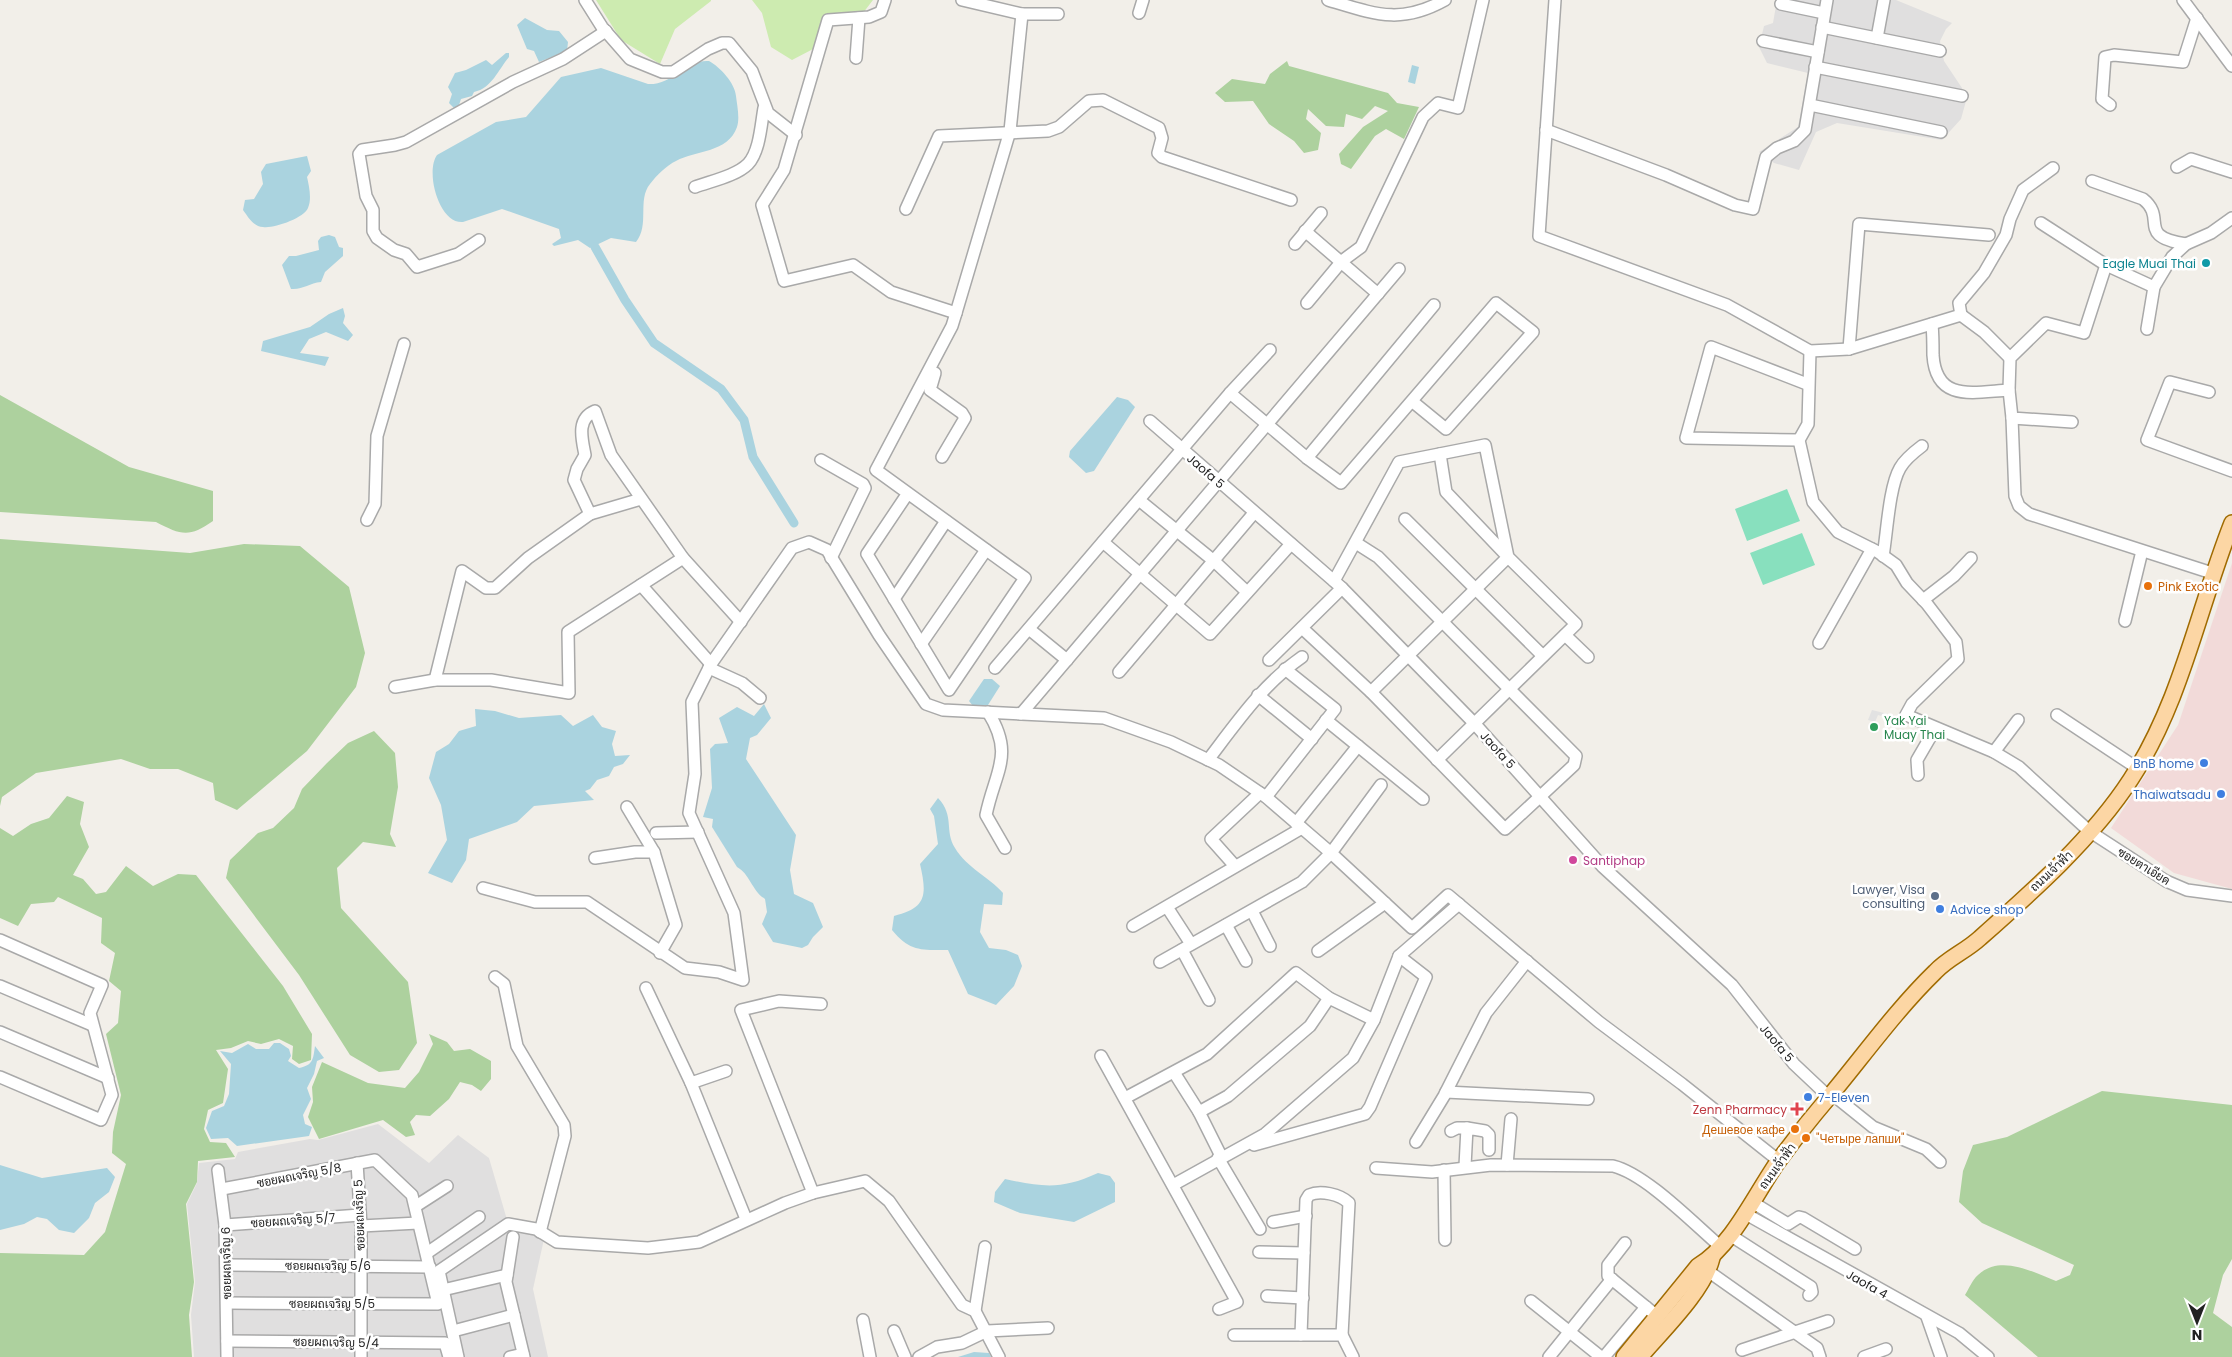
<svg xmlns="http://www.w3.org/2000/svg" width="2232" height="1357" viewBox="0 0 2232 1357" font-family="Poppins,Sarabun,sans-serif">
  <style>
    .residential { fill: #e0dfdf }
    .commercial { fill: #f2dad9 }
    .grass { fill: #cdebb0 }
    .forest { fill: #add19e }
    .pitch { fill: #88e0be }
    .parking { fill: #e2e2e2 }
    .water { fill: #aad3df }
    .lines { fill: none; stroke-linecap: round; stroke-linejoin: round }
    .canal { stroke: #aad3df; stroke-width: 9 }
    .minor-casing { stroke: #a9a9a9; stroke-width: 14 }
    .major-casing { stroke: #a06b00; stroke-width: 18 }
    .minor { stroke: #fff; stroke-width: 11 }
    .major { stroke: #fcd6a4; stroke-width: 15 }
    .culture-dot { fill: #0f9aa8; stroke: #fff; stroke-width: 2 }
    .food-dot { fill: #e8710a; stroke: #fff; stroke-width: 2 }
    .leisure-dot { fill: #2e9e5b; stroke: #fff; stroke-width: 2 }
    .shop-dot { fill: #3f7fe0; stroke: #fff; stroke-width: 2 }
    .hotel-dot { fill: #d1479c; stroke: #fff; stroke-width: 2 }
    .service-dot { fill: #5c6f8a; stroke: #fff; stroke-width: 2 }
    .health-dot { fill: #e0444e; stroke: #fff; stroke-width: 2 }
    .labels { text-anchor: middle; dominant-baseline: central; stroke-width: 5; stroke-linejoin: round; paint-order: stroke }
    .culture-label { font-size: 12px; fill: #0d838f; stroke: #fff; text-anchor: end }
    .street-label { font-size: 12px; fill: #222; stroke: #fff }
    .food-label { font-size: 12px; fill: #c56008; stroke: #fff; text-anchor: start }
    .leisure-label { font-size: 12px; fill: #27864d; stroke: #fff; text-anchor: start }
    .shop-label { font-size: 12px; fill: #366cbe; stroke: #fff; text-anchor: end }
    .hotel-label { font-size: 12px; fill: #b23c85; stroke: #fff; text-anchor: start }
    .service-label { font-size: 12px; fill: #4e5e75; stroke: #fff; text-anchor: end }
    .health-label { font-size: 12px; fill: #be3a42; stroke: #fff; text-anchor: end }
  </style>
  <rect width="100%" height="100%" fill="#f2efe9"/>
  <!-- residential -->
  <g class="residential">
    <polygon points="1777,0 1896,0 1952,23 1946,29 1940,41 1944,61 1962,88 1966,101 1961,119 1942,140 1837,123 1816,132 1799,170 1774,163 1759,152 1798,127 1808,73 1767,63 1759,47 1764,26 1773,23"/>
    <polygon points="378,1124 429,1163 458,1135 489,1158 510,1230 535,1234 544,1239 533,1289 548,1357 194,1357 191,1315 195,1282 187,1204 197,1183 199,1163 235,1159 238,1152 310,1139 318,1140"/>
  </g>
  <!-- commercial -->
  <polygon class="commercial" points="2232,563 2232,889 2174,873 2111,828 2178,725"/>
  <!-- grass -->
  <g class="grass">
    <polygon points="596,0 711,0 711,1 675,29 660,64 621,40"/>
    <polygon points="752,0 873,0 863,13 823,15 815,48 792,60 771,47 762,13"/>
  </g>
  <!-- forest -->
  <g class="forest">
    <polygon points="1287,61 1289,66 1388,93 1397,103 1419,107 1404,139 1386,129 1375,136 1351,169 1341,164 1339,154 1363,127 1388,111 1375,106 1362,119 1346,114 1344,127 1326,126 1308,109 1306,119 1321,133 1318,150 1304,153 1294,141 1269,124 1253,101 1225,102 1215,93 1232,79 1265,84 1270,74"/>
    <path d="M0 395 129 467 213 491V521C189 538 181 535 156 522L0 512Z"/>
    <polygon points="0,539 190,553 244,544 300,546 349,587 365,653 356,687 307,751 237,810 215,800 213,783 178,769 150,769 121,759 36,773 2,797 0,806"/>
    <polygon points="374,731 395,753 398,787 390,834 396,847 363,842 337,868 341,908 408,982 417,1043 399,1070 379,1072 350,1055 299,975 226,878 230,860 258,833 273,828 294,808 302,789 327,763 348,743"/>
    <polygon points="67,796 84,802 80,824 89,847 73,875 83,879 96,894 106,892 126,866 153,886 178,874 196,875 283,986 312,1034 311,1060 299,1064 292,1059 293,1046 279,1039 261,1044 248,1041 231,1048 216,1050 228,1069 223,1103 208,1110 204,1129 210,1142 226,1143 235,1157 198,1161 197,1182 186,1204 194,1282 189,1315 192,1357 0,1357 0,1253 84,1255 105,1232 126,1164 112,1153 113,1132 121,1095 106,1034 118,1023 121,991 109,981 115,953 101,943 102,918 58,897 54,902 31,904 18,926 0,918 0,828 13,836 31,824 49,818"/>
    <polygon points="429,1034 447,1042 454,1051 470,1049 491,1061 491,1079 481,1091 472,1085 460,1082 449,1099 430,1116 416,1115 410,1122 415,1135 406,1137 383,1120 319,1139 308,1117 313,1102 312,1087 322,1062 368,1083 405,1088 419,1072 433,1044"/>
    <path d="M2102 1091 2232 1105V1259L2223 1275 2213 1313 2232 1327V1357H2038L1965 1295C1969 1289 1972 1280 1978 1275 2000 1254 2033 1272 2056 1281L2070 1275 2074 1265 1982 1223 1959 1202 1963 1171 1973 1145 2007 1137Z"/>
  </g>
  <!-- pitch -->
  <g class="pitch">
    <polygon points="1787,489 1800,521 1747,541 1735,509"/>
    <polygon points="1802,533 1815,565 1763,585 1750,553"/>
  </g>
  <!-- parking -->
  <polygon class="parking" points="1872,710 1900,717 1899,721 1878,715 1875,722 1868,720"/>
  <!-- water -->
  <g class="water">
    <polygon points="525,18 547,30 559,31 568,42 567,51 539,62 534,51 527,49 517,25"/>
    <path d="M506 53H509V57C498 70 492 88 474 92L472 96 461 99 459 105 454 108 449 103 452 94 448 87 455 73 466 70 486 60 492 65Z"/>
    <path d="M709 61C720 67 735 83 736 96 737 105 740 118 737 127 728 153 696 150 676 161 667 165 656 176 650 184 637 200 650 225 636 242L611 238 590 248 578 240 554 246 552 244 561 238 559 229 502 209 463 222C439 224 425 172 437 155L496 122 526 117 561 77 601 68 648 84C673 85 688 59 709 61Z"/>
    <polygon points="1412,65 1419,67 1415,84 1408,82"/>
    <path d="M307 156 311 171 307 177C309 186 312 199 308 208 304 218 273 229 263 227 253 226 249 218 243 210L245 200 254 199 263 184 261 172 266 164Z"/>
    <path d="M329 235 335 237 339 247 343 248V256L325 272 321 282C309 283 303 290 291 289L282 265 289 256H296L319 250 318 241 321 237Z"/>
    <polygon points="343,308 345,316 343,323 353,335 348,341 326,332 309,339 300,353 329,357 325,366 261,351 263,341 310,327 329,314"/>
    <polygon points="1117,397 1128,400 1135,407 1094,471 1086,473 1069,457 1070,451"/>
    <polygon points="984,679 992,679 1000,686 988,705 973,706 969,701"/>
    <path d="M764 704 771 718 757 735 750 738 746 759 796 835 790 870 794 894 813 903 823 927 813 937 808 945 802 948 773 942 762 924 767 912 765 899C752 891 750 874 737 867L712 827 713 819 703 817 712 788 710 749 715 744 728 743 719 718 737 707 754 716Z"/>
    <polygon points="475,709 495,711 519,718 561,715 573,726 593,715 602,727 616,731 612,744 615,756 630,755 623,764 614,767 609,776 597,780 590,789 585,791 594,800 534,806 517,822 469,839 466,860 452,883 428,873 447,840 441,805 429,778 436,752 449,744 459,731 476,726"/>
    <path d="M938 798C955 816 944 830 955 848 967 868 989 877 1003 893L1002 905 984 904 980 932 989 948 1006 950 1018 955 1022 966 1014 986 996 1005 968 994 948 950C922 950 910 952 892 930L894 916C927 908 927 895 920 864L938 844 934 816 930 809Z"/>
    <path d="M274 1043H280L289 1049 291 1056 288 1061 299 1068C313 1065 313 1060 315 1046L324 1058 317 1061 314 1074 307 1088 311 1099 303 1115 305 1124 312 1127 309 1136 237 1146 228 1138 211 1139 206 1128 212 1111 224 1106 229 1094 231 1064 220 1051 232 1053 248 1044 256 1049H269Z"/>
    <polygon points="0,1165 42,1178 107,1168 115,1177 109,1192 95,1203 89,1218 74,1233 59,1230 47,1219 37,1217 24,1224 0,1230"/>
    <path d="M1098 1173 1110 1176 1115 1183V1202L1074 1222 1020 1213 994 1202 995 1192 1005 1179C1043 1187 1061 1190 1098 1173Z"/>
    <polygon points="974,1352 989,1353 991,1357 958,1357"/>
  </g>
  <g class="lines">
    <!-- canal -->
    <polyline class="canal" points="595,247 625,300 654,343 721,389 744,420 753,457 794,523"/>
    <!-- minor casing -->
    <g class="minor-casing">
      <g id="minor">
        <polyline points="585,0 602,27 630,59 662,72 673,72 708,49 722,43 729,43 752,71 768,113 796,135"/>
        <polyline points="885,0 881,12 869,17 828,20 784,170 762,205 784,281 853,265 891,292 956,313"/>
        <polyline points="962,0 1022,14 1058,14"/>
        <path d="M1328 0C1375 14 1400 25 1445 0"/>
        <polyline points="1555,0 1539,236 1727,305 1810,351 1849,349 1961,315 1984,332 2010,358"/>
        <polyline points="2183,0 2232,66"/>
        <polyline points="1781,4 1824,13"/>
        <polyline points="1139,13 1143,0"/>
        <polyline points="1822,27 1940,51"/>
        <polyline points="1877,38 1884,0"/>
        <polyline points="1763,41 1818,52"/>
        <polyline points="856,58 859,18"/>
        <polyline points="1815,67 1962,96"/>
        <polyline points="1810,105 1941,132"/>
        <polyline points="2110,105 2102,99 2105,57 2114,55 2183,62 2197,18"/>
        <polyline points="1546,130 1666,175 1735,205 1753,209 1766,157 1777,148 1794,141 1805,130 1827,0"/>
        <polyline points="2177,167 2191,159 2232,172"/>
        <path d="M2092 181 2143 199C2168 219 2135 236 2186 244"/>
        <path d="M695 187C711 181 736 176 748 164 760 151 761 124 764 108"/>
        <polyline points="906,209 939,136 1048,131 1059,127 1089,101 1103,100 1159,128 1162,138 1158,153 1162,157 1291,200"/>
        <polyline points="2041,223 2106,265 2154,287"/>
        <polyline points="1305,231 1378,294"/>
        <polyline points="479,240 458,254 417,267 406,254 394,250 377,238 373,231 373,210 366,196 359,154 362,150 395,145 406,142 513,82 563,59 606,31"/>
        <polyline points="1295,244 1321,213"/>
        <polyline points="1307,303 1342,261 1361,247 1423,117 1438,103 1458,108 1483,0"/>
        <polyline points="1961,315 1959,303 1984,273 2006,235 2010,219 2023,190 2053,168"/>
        <path d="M1932 324C1933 335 1933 345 1933 355 1936 403 1974 392 2009 390"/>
        <polyline points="2147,329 2154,287 2172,257 2186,244 2211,233 2232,218"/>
        <polyline points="1849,349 1859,224 1989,235"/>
        <polyline points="1810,351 1808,424 1799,440 1813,502 1838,532 1878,552 1896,565 1907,583 1927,604 1956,642 1958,659 1912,704 1906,715 1994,752 2019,767 2089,831 2166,881 2187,890 2232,896"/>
        <polyline points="935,373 930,390 962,413 965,418 942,457"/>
        <polyline points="2209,392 2170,382 2147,440 2232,471"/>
        <polyline points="1230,393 1307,458 1341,483 1496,303 1533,332 1446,429 1413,402"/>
        <polyline points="2012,418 2015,496 2019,506 2029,514 2212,573"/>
        <polyline points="1150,421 1342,588 1474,723 1603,867 1732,985 1794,1064 1829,1097"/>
        <polyline points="2072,422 2012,418 2009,390 2010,358 2046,323 2084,333 2106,265"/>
        <polyline points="1799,440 1686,438 1711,347 1807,384"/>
        <polyline points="1307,458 1434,305"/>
        <polyline points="821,460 863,484 865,488 831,558"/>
        <polyline points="908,493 867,554 949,690 1025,578 876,470 952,326 956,313 1010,131 1022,14"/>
        <path d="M641 499 590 514 574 480 577 469 585 455C582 439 576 419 595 411L611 455 683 558 741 622"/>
        <polyline points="1139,500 1214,561 1247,592"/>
        <polyline points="1405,519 1543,656"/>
        <polyline points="367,520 375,504 377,436 404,344"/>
        <polyline points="1103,542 1210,634 1291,544"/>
        <path d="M1883 556C1887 533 1889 487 1900 468 1905 459 1914 452 1922 446"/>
        <polyline points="1334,581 1399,462 1485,445 1508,557 1576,624 1437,760"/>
        <polyline points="641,585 711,664"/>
        <polyline points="894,599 946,521"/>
        <polyline points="1923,600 1954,576 1971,558"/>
        <polyline points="2125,621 2142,551"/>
        <polyline points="1302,628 1371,692 1505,829 1574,765 1576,756 1378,557 1356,543"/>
        <polyline points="1029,629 1067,660"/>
        <polyline points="1565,635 1588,657"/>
        <polyline points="1819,643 1872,549"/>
        <polyline points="921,644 986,550"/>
        <polyline points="1269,660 1342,588"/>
        <polyline points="709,668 742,683 760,698"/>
        <polyline points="995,668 1230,393 1270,350"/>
        <polyline points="1119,672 1254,513"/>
        <polyline points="435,680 462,571 486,588 495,588 528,558 590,514"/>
        <polyline points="395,687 435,680 491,680 569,693 568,632 683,558"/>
        <polyline points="1371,692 1508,557 1446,492 1440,454"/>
        <polyline points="1258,695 1312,739"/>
        <path d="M988 712C1015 755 995 771 986 815L1005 848"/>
        <polyline points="1021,714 1399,269"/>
        <polyline points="2057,715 2137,768"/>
        <polyline points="1358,746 1423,799"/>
        <polyline points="1994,752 2018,720"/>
        <path d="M1208 760C1237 722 1263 684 1302 657"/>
        <polyline points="1918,775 1917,760 1935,729"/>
        <polyline points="1266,797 1335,709 1285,669"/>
        <polyline points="627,807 654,852 676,925 660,953"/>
        <polyline points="1296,823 1358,746 1326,720"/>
        <polyline points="656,833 698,832"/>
        <polyline points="595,858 635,852 654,852"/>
        <polyline points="1235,866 1211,839 1260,793"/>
        <polyline points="483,888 535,902 587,902 685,968 719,972 743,980 734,913 689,813 695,774 692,702 711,664 792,548 809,542 827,550 879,635 926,704 943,710 1104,718 1171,742 1219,765 1266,797 1331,853 1412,928 1448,895 1599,1022 1682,1084 1779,1161"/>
        <polyline points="1167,907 1191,944"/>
        <polyline points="1252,911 1270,946"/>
        <polyline points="1226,925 1246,961"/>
        <polyline points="1133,926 1302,828"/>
        <polyline points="0,940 102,985 90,1013 112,1095 101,1120 0,1077"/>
        <polyline points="1182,950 1209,1000"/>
        <polyline points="1318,951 1385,903"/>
        <polyline points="1160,962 1302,882 1331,853 1381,785"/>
        <polyline points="495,977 504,984 517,1046 564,1125 565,1136 540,1232"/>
        <polyline points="0,986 92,1025"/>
        <polyline points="646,988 691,1083 746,1219"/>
        <polyline points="0,1032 108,1078"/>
        <polyline points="1101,1056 1237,1302 1219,1309"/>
        <polyline points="1175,1074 1199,1112 1221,1156"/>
        <polyline points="691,1083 726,1071"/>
        <polyline points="1446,1092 1588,1099"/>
        <polyline points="1832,1094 1873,1127 1926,1149 1940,1162"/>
        <polyline points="1125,1098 1207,1054 1296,973 1329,998 1374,1020"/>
        <polyline points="1199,1112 1228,1096 1310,1026 1329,998"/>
        <polyline points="1451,1131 1457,1128 1467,1128"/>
        <polyline points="1416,1142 1444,1096 1486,1013 1527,961"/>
        <polyline points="1254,1145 1365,1114 1370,1107 1426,977 1399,956"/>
        <polyline points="1218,1158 1260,1229"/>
        <polyline points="357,1163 361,1226 361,1357"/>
        <polyline points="1507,1165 1511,1119"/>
        <polyline points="1465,1166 1467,1128 1485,1131 1489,1135 1489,1150"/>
        <path d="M1376 1168 1432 1172 1491 1165 1613 1166C1646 1174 1694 1224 1721 1247"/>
        <polyline points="218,1170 225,1225 227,1357"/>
        <polyline points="1444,1170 1445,1240"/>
        <polyline points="1173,1185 1265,1134 1353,1058 1374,1020 1399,956 1459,904"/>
        <polyline points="222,1189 375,1160 412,1195 438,1304 227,1303"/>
        <polyline points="813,1193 741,1010 779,1001 821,1004"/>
        <polyline points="1752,1202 1788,1224 1799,1217 1803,1218 1855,1249"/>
        <polyline points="416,1206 447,1186"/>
        <polyline points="1744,1213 1959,1333 1988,1357"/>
        <polyline points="1273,1222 1306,1216"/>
        <polyline points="225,1225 360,1215"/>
        <polyline points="361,1226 418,1223"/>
        <polyline points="1730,1235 1811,1287 1812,1292 1809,1295"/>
        <polyline points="513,1237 506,1282 524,1357"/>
        <polyline points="1625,1243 1608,1265 1608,1276 1657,1316"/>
        <polyline points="1259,1252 1304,1253"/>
        <polyline points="427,1253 479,1217"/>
        <polyline points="226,1265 430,1267"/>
        <polyline points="1708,1271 1817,1348 1820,1357"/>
        <polyline points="447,1289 507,1275"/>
        <polyline points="1267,1296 1303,1298"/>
        <polyline points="1531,1301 1601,1357"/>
        <polyline points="975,1311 985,1247"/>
        <polyline points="1927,1317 1941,1357"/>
        <polyline points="863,1320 870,1357"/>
        <polyline points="457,1330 514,1315"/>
        <polyline points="894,1331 905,1357"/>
        <polyline points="1234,1335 1342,1335 1353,1357"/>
        <path d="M1301 1335 1306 1200 1309 1195C1320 1190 1340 1194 1349 1203L1342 1335"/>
        <polyline points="227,1341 445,1343 449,1357"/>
        <polyline points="1742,1350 1828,1321"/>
        <polyline points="458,1357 439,1271 508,1224 536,1229 557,1242 648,1248 699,1242 785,1203 813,1193 865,1181 889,1201 962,1305 975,1311 999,1357"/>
        <polyline points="510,1357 523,1354"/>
        <polyline points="919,1357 937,1347 962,1343 987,1331 1048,1328"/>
        <polyline points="1549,1357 1612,1279"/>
        <polyline points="1604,1357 1646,1307"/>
        <polyline points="1864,1357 1886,1349"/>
      </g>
    </g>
    <!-- major casing -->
    <g class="major-casing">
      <g id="major">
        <path d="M1624 1357 1698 1266C1731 1247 1755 1195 1777 1163 1793 1141 1811 1118 1829 1097 1864 1055 1896 1010 1935 972 1948 958 1966 951 1980 938 2032 892 2093 838 2131 779 2182 700 2198 609 2232 523"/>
        <path d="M1640 1357C1662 1331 1704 1291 1712 1258"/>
      </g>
    </g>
    <!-- minor -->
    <use href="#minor" class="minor"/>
    <!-- major -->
    <use href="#major" class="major"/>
  </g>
  <!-- markers -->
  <circle class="culture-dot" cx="2206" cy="263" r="5"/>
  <g class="food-dot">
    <circle cx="2148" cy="586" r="5"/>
    <circle cx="1795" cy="1129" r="5"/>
    <circle cx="1806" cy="1138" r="5"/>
  </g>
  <circle class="leisure-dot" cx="1874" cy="727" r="5"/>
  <g class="shop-dot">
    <circle cx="2204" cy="763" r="5"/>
    <circle cx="2221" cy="794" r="5"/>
    <circle cx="1940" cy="909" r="5"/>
    <circle cx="1808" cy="1097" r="5"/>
  </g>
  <circle class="hotel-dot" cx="1573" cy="860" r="5"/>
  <circle class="service-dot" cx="1935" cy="896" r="5"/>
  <path class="health-dot" d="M1794.5 1101.5h5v5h5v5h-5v5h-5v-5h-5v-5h5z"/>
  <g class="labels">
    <!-- culture labels -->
    <g class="culture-label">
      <text x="2196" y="263">Eagle Muai Thai</text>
    </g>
    <!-- street labels -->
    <g class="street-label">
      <text transform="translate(1206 471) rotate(41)">Jaofa 5</text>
      <text transform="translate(1498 750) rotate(48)">Jaofa 5</text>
      <text transform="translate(2144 866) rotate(32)">ซอยตาเอียด</text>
      <text transform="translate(2051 871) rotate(-43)">ถนนเจ้าฟ้า</text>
      <text transform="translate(1777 1043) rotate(50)">Jaofa 5</text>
      <text transform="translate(1777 1166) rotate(-54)">ถนนเจ้าฟ้า</text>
      <text transform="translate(299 1175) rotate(-11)">ซอยผถเจริญ 5/8</text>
      <text transform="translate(359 1215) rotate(-92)">ซอยผถเงริญ 5</text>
      <text transform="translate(293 1220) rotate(-4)">ซอยผถเจริญ 5/7</text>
      <text transform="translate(226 1263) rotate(-91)">ซอยผถเจริญ 6</text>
      <text x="328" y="1265">ซอยผถเจริญ 5/6</text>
      <text transform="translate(1867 1284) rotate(29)">Jaofa 4</text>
      <text x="332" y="1303">ซอยผถเจริญ 5/5</text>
      <text transform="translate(336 1342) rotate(1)">ซอยผถเจริญ 5/4</text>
    </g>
    <!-- food labels -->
    <g class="food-label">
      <text x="2158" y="586">Pink Exotic</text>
      <text x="1785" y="1129" text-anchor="end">Дешевое кафе</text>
      <text x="1816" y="1138">"Четыре лапши"</text>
    </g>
    <!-- leisure labels -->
    <g class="leisure-label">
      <text x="1884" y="720">Yak Yai<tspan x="1884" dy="14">Muay Thai</tspan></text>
    </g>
    <!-- shop labels -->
    <g class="shop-label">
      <text x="2194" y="763">BnB home</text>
      <text x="2211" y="794">Thaiwatsadu</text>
      <text x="1950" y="909" text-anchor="start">Advice shop</text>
      <text x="1818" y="1097" text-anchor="start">7-Eleven</text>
    </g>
    <!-- hotel labels -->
    <g class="hotel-label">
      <text x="1583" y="860">Santiphap</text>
    </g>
    <!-- service labels -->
    <g class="service-label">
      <text x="1925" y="889">Lawyer, Visa<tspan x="1925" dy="14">consulting</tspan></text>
    </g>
    <!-- health labels -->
    <g class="health-label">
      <text x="1787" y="1109">Zenn Pharmacy</text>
    </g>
  </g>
  <!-- north arrow -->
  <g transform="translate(2197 1322) rotate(180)" stroke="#ffffff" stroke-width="4" paint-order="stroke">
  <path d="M0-4L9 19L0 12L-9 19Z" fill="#222222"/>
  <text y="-8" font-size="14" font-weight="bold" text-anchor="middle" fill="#222222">N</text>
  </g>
</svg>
